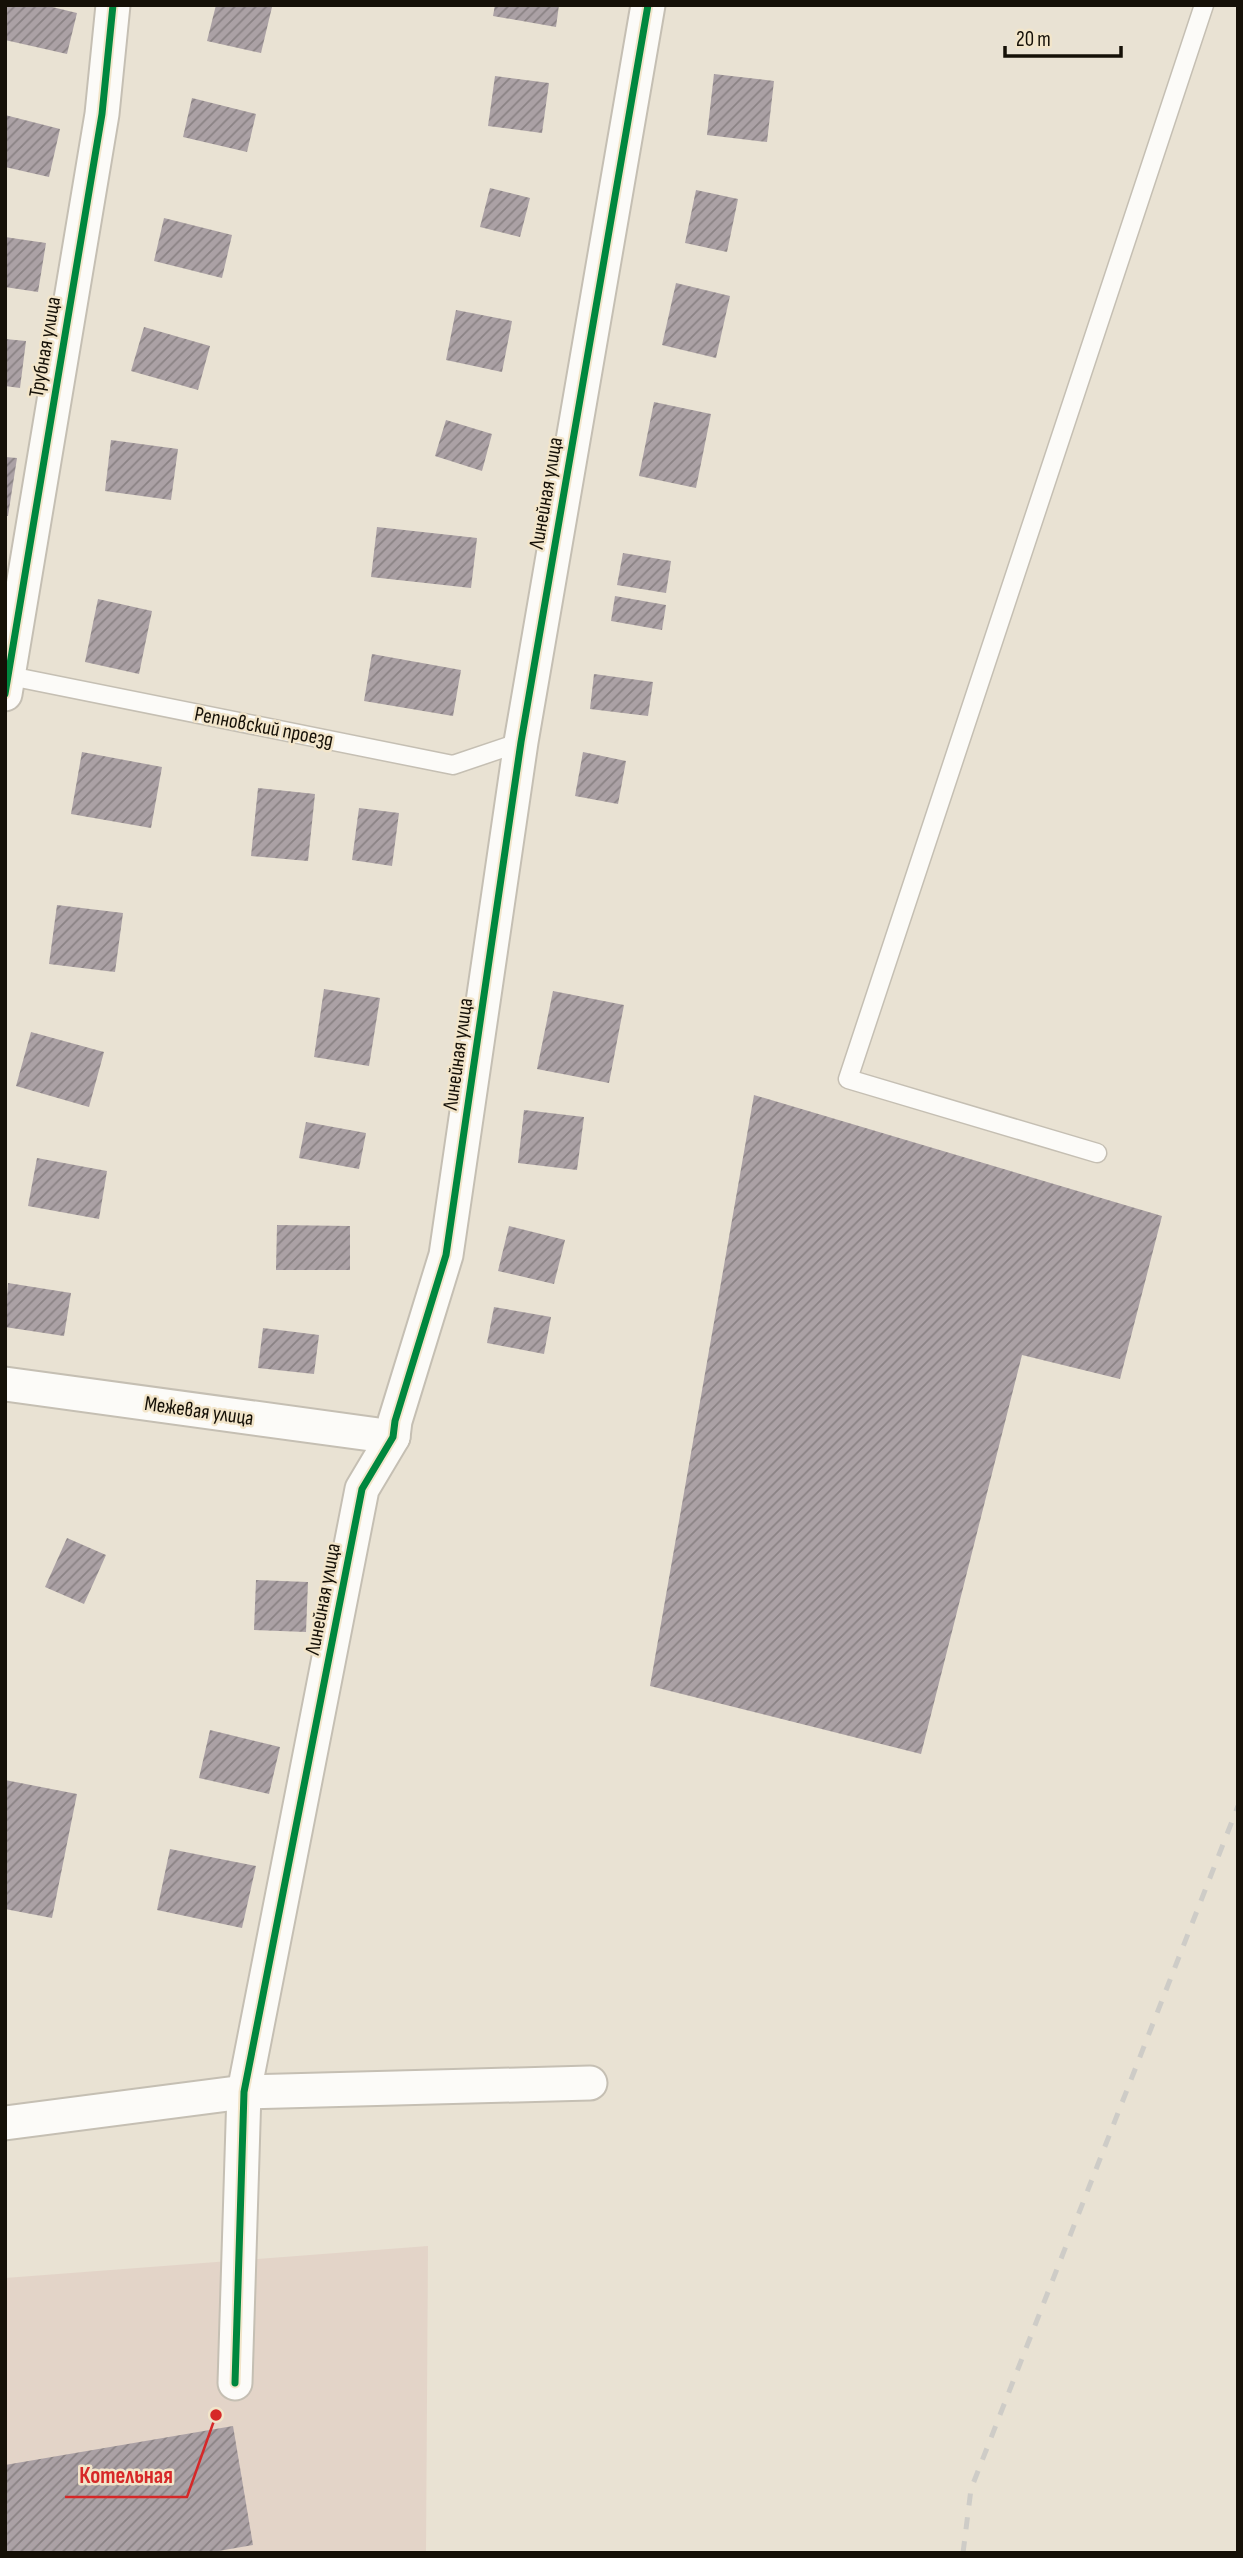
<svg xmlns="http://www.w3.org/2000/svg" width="1243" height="2558" viewBox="0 0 1243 2558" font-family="'Sofia Sans Condensed',sans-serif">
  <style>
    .industrial { fill: #e3d4c8 }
    .building { fill: url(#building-hatch) }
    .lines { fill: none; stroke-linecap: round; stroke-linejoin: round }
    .service-casing { stroke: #c5bfb3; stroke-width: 21 }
    .minor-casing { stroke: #c5bfb3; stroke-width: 37 }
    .service { stroke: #fcfbf8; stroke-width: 18 }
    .minor { stroke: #fcfbf8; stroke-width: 33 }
    .rail { stroke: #ceccc7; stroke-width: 5; stroke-dasharray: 12 12; stroke-linecap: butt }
    .cycleway-casing { stroke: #f2e5ca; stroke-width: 11 }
    .cycleway { stroke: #00873e; stroke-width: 7 }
    .labels { text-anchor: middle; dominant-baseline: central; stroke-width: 5; stroke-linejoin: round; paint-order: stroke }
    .street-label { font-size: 21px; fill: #151007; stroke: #f2e5ca }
    .leader { fill: none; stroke: #d62828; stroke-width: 2.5 }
    .callout-dot { fill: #d62828; stroke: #f2e5ca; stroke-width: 2.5 }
    .callout-label { font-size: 23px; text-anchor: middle; font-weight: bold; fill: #d62828; stroke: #f2e5ca; stroke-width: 5; stroke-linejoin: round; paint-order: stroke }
  </style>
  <defs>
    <pattern id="building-hatch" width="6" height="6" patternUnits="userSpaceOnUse" patternTransform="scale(1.75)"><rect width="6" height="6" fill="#aba1a5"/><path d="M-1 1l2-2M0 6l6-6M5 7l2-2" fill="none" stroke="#8a8284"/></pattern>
  </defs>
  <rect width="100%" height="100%" fill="#e9e2d3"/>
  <!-- industrial -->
  <polygon class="industrial" points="428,2246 426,2553 5,2553 5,2278"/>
  <!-- building -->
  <g class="building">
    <polygon points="5,5 44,5 77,13 67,54 5,40"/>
    <polygon points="216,5 272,7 261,53 207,41"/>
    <polygon points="495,5 559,5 556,27 493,16"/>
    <polygon points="714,74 774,81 767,142 707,135"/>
    <polygon points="495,76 549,83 542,133 488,126"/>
    <polygon points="192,98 256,114 247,152 183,137"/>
    <polygon points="5,115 60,129 49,177 5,167"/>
    <polygon points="490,188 530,198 520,237 480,227"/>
    <polygon points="696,190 738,199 727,252 685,243"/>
    <polygon points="164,218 232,235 222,278 154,261"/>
    <polygon points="5,237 46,243 38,292 5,287"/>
    <polygon points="676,283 730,296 716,358 662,345"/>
    <polygon points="456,310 512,321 502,372 446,360"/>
    <polygon points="144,327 210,346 198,390 131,371"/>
    <polygon points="5,339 26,341 20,388 5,386"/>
    <polygon points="654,402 711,414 696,488 639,476"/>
    <polygon points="446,420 492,434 482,471 435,456"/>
    <polygon points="111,440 178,449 171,500 105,491"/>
    <polygon points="5,457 17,458 8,516 5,516"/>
    <polygon points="377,527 477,538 471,588 371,577"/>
    <polygon points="623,553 671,561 666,593 617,585"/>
    <polygon points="615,596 666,605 662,630 611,621"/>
    <polygon points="98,599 152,611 139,674 85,662"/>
    <polygon points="372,654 461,670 453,716 364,701"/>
    <polygon points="594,674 653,682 648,716 590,709"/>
    <polygon points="82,752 162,767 151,828 71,814"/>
    <polygon points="583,752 626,761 618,804 575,796"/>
    <polygon points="258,788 315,794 308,861 251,856"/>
    <polygon points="359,808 399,813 392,866 352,860"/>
    <polygon points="57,905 123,913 115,972 49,964"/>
    <polygon points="324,989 380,998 369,1066 314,1057"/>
    <polygon points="553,991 624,1005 609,1083 537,1069"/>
    <polygon points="31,1032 104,1052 89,1107 16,1086"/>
    <polygon points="754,1095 1162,1216 1120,1379 1022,1355 921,1754 650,1686"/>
    <polygon points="524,1110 584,1117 577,1170 518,1163"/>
    <polygon points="306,1122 366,1133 359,1169 299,1158"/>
    <polygon points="37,1158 107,1171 99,1219 28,1206"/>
    <polygon points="277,1225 350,1226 350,1270 276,1270"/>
    <polygon points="509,1226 565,1240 554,1284 498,1271"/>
    <polygon points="8,1283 71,1293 64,1336 5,1327"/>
    <polygon points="494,1307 551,1317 544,1354 487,1343"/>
    <polygon points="263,1328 319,1335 314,1374 258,1368"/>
    <polygon points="67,1538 106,1555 84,1604 45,1587"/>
    <polygon points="256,1580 308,1582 306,1632 254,1630"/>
    <polygon points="210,1730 280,1747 269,1794 199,1778"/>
    <polygon points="5,1780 77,1794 52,1918 5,1909"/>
    <polygon points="170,1849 256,1866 242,1928 157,1910"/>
    <polygon points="233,2426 253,2545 207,2553 5,2553 5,2465"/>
  </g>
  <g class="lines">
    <!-- service casing -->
    <g class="service-casing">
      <g id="service">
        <polyline points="5,675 453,765 521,742"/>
        <polyline points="1097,1153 848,1079 1204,5"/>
      </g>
    </g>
    <!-- minor casing -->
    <g class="minor-casing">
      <g id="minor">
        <polyline points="5,694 102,114 113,5"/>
        <polyline points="5,1384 393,1437"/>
        <polyline points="5,2123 244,2092 590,2083"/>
        <polyline points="235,2383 244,2092 362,1489 393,1437 395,1421 446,1255 521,742 648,5"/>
      </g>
    </g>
    <!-- service -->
    <use href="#service" class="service"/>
    <!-- minor -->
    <use href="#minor" class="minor"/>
    <!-- rail -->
    <polyline class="rail" points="963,2553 971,2489 1238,1806"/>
    <!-- cycleway casing -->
    <g class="cycleway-casing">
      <g id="cycleway">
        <polyline points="5,694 102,114 113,5"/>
        <polyline points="235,2383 244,2092 362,1489 393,1437 395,1421 446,1255 521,742 648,5"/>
      </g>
    </g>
    <!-- cycleway -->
    <use href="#cycleway" class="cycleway"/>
  </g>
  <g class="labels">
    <!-- street labels -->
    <g class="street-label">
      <text transform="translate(45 347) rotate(-80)">Трубная улица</text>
      <text transform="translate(546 493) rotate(-80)">Линейная улица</text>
      <text transform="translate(264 727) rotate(11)">Репновский проезд</text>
      <text transform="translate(458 1054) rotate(-82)">Линейная улица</text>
      <text transform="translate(199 1411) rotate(8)">Межевая улица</text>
      <text transform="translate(323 1599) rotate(-79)">Линейная улица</text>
    </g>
  </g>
  <!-- callouts -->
  <path class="leader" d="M216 2415L187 2497H65"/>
  <circle class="callout-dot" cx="216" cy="2415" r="7"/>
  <g class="callout-label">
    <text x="126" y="2483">Котельная</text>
  </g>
  <!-- border -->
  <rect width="1243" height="2558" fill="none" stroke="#151007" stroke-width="14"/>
  <!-- scale -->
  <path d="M1005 46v10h116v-10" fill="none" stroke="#151007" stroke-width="3.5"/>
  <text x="1016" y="46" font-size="21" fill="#151007" stroke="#f2e5ca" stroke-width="5" paint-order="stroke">20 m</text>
</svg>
